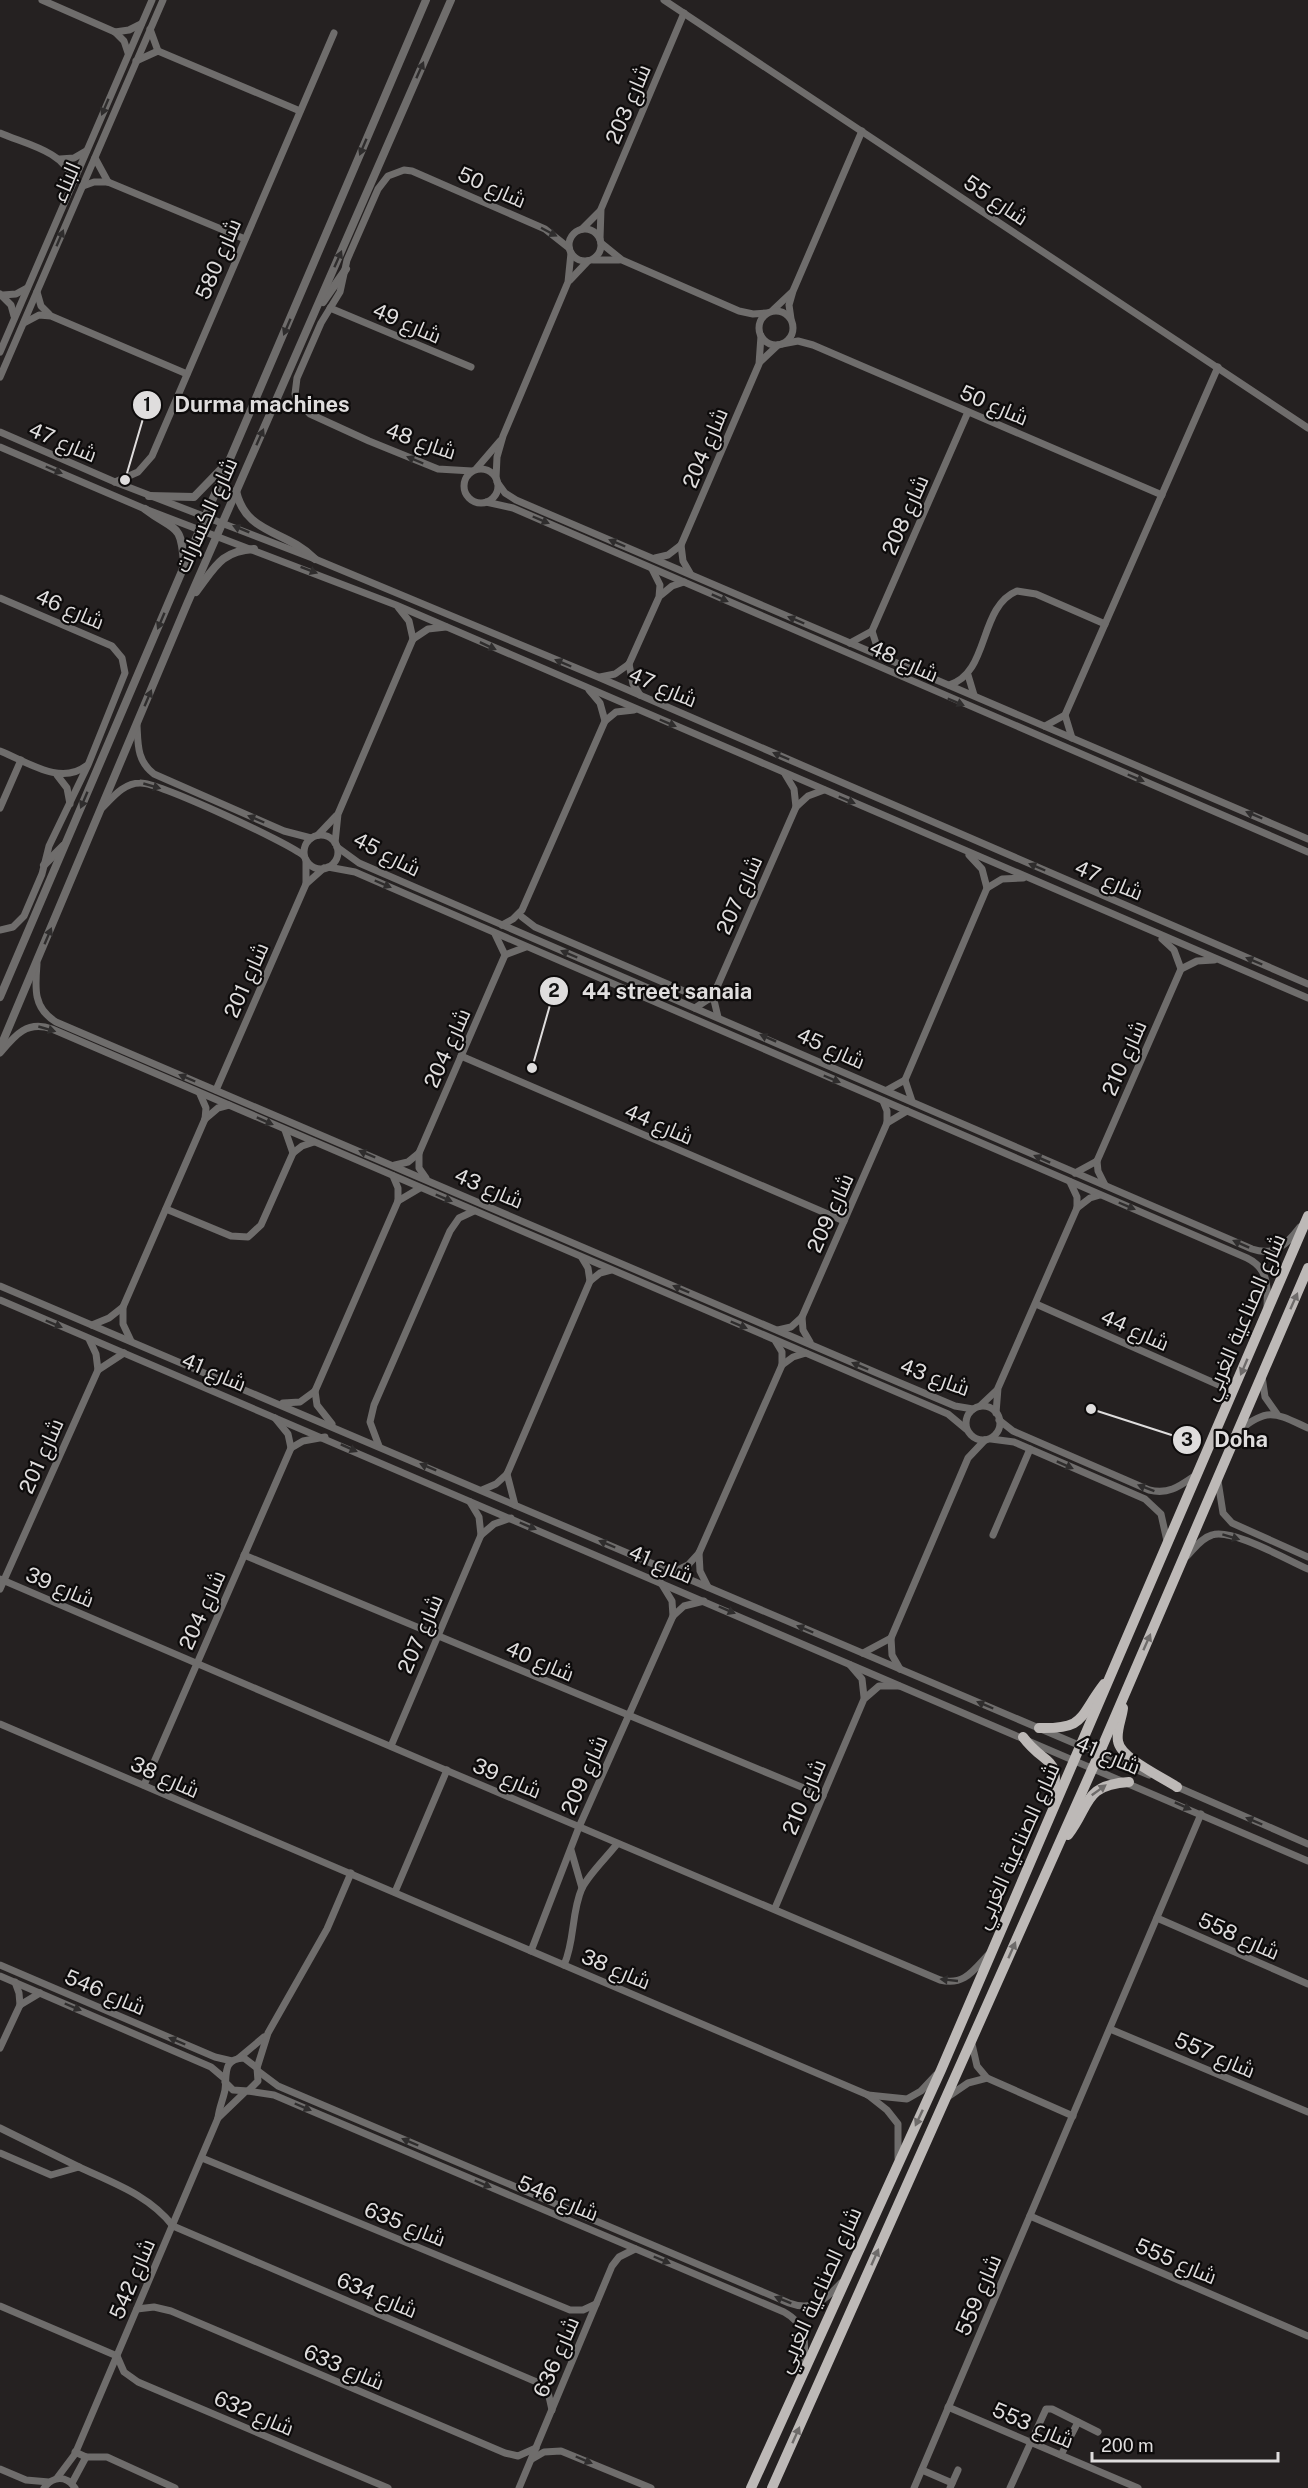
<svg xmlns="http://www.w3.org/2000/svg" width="1308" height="2488" viewBox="0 0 1308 2488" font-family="'Public Sans',Cairo,sans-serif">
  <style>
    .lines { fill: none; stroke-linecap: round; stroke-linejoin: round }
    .minor { stroke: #6f6d6c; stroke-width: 7 }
    .tertiary { stroke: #6f6d6c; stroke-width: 8 }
    .primary { stroke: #bdb9b7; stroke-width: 10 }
    .oneway { fill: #2f2d2d }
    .oneway2 { fill: #6e6b6a }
    .labels { text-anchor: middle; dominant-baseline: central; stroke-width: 4.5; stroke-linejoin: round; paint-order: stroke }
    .street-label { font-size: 21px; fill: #dfdddd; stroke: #0d0b0b }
    .leader { fill: none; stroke: #dfdddd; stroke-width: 2 }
    .callout-dot { fill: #dfdddd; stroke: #0d0b0b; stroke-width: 2 }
    .mark-label { font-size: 18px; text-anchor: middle; font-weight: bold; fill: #111 }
    .callout-label { font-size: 22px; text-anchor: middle; font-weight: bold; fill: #dfdddd; stroke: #0d0b0b; stroke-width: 4.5; stroke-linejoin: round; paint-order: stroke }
  </style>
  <rect width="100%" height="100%" fill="#252121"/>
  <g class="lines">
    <!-- minor -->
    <g class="minor">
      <polyline points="42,0 115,32 124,41 128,53"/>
      <polyline points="664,0 1308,428"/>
      <polyline points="150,29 158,51 300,111"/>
      <polyline points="115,32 129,30 141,24"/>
      <polyline points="136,61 158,51"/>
      <path d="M0 133C25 144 65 151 73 181"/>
      <polyline points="95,158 108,182"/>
      <polyline points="60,159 74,158 86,151"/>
      <polyline points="83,186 94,182 108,182 245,239"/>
      <circle cx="585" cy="245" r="16"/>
      <polyline points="582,229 600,211"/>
      <polyline points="600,239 601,209 684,13"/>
      <polyline points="601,243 622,260 739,311 753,314 767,313"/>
      <polyline points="593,260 619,260"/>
      <polyline points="570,280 588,261"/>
      <polyline points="37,292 41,306 49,314"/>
      <polyline points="0,294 11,305 14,316"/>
      <polyline points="3,295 16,294 27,288"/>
      <polyline points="330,308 471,367"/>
      <polyline points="773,310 791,293"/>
      <circle cx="776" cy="328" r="17"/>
      <polyline points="791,319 789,305 793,291 862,131"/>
      <polyline points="24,323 39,315 51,316 187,374"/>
      <polyline points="782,344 798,341 813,345 1162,495"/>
      <polyline points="0,352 152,0"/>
      <polyline points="760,362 778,345"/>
      <polyline points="0,377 163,0"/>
      <polyline points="0,432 115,482 315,559 598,677 1308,984"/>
      <polyline points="0,447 145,509 396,605 1308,998"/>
      <polyline points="476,469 500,441"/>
      <circle cx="481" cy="486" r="17"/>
      <polyline points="472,471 438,469 369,441 310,414 298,402 295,394 297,378 321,323 340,292 347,260 378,189 388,176 404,170 412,171 545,229 569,248"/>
      <polyline points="496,478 497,457 503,436 568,282 571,253"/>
      <polyline points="115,482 138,472 152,456 334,33"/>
      <polyline points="497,482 505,493 516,500 1308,839"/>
      <polyline points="486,502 513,508 1308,852"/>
      <polyline points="681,545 683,561 690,573"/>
      <polyline points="655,558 668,555 681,545 759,364 761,336"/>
      <polyline points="661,595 672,586 684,582"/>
      <polyline points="0,598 112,646 122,658 125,673 88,765 49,846 42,874 24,916 13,927 0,930"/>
      <polyline points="398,607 409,621 413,639"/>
      <polyline points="872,631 880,656"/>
      <polyline points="850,643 872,631 968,412"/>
      <polyline points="629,664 633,684 640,695"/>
      <polyline points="968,675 974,695"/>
      <polyline points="600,677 615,674 629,664 659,597 660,585 652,569"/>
      <path d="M949 685C990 673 978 607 1017 591L1036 594 1105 624"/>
      <polyline points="589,690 600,703 605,721"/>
      <polyline points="1065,715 1072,738"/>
      <path d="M137 725C138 745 137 761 154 774L284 831 311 838"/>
      <polyline points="1045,726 1065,715 1218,367"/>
      <path d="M0 751C26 761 60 786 86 766"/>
      <polyline points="785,774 794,789 796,807"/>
      <polyline points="57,775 67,788 70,804"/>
      <path d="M103 807C113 797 124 783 140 783 158 782 289 843 304 856"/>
      <polyline points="0,808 21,760"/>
      <circle cx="321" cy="852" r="17"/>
      <polyline points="318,835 336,816"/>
      <polyline points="335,843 338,814 413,639 428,629 446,627"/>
      <path d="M337 847 359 863 1252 1249C1275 1257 1287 1244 1300 1227"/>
      <path d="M328 867 355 872 1247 1258C1268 1268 1268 1286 1267 1306"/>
      <polyline points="306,884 324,868"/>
      <polyline points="987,888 1002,879 1023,878"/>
      <polyline points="522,917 535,927 693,995 710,999"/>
      <polyline points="502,925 513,919 522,910 605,721 616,712 634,710"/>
      <polyline points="495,934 505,955"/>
      <polyline points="1162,939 1174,950 1181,969"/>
      <path d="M37 964C35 988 33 1008 56 1022L898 1382 955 1406 973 1409"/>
      <polyline points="713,996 718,1017"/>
      <polyline points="695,1008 713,996 796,807 808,796 824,790"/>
      <path d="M0 1053C15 1035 27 1020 52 1029L948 1414 966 1429"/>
      <polyline points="461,1056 844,1221"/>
      <polyline points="216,1090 306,884 306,860"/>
      <polyline points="887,1090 905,1080"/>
      <polyline points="912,1101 905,1080 987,888 982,869 969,855"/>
      <polyline points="205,1119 218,1108 229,1105"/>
      <polyline points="887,1123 907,1111"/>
      <polyline points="285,1130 293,1153"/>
      <polyline points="1097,1161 1098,1171 1105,1185"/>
      <polyline points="395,1165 408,1162 419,1153"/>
      <polyline points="1075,1173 1097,1161 1181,969 1197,961 1214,960"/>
      <polyline points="426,1178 419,1168 419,1153 505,955 526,947"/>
      <polyline points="398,1201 420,1188"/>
      <polyline points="1077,1208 1090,1198 1100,1195"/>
      <polyline points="166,1209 231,1236 248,1237 261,1225 293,1153 302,1146 314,1142"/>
      <polyline points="582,1258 588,1268 590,1281"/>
      <polyline points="0,1286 1149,1775"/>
      <polyline points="0,1300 1308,1861"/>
      <polyline points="1036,1304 1221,1386"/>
      <polyline points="802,1317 803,1330 810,1342"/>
      <polyline points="92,1325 109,1318 123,1307"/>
      <polyline points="778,1330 791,1327 802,1317 887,1123 887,1111 883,1101"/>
      <polyline points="89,1339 96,1354 98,1370"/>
      <polyline points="131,1341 123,1324 123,1307 205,1119 206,1108 200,1094"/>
      <polyline points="782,1365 793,1357 806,1353"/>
      <polyline points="1262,1376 1265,1397 1277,1414"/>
      <polyline points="315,1391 317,1405 332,1424"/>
      <polyline points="283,1403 300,1402 315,1391 398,1201 398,1188 393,1176"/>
      <circle cx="983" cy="1423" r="17"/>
      <polyline points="980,1406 997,1390"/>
      <polyline points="996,1413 998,1388 1077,1208 1077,1197 1070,1182"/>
      <path d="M999 1420 1013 1431 1149 1490C1169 1495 1180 1486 1196 1475"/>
      <path d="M1240 1430C1268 1406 1277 1414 1308 1428"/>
      <polyline points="991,1439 1014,1442 1145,1499 1161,1514 1167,1541"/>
      <polyline points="379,1446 370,1422 374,1405 450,1231 459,1218 474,1211"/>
      <polyline points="291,1448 303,1441 325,1437"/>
      <polyline points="507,1474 515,1505"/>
      <polyline points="1218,1481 1223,1513 1232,1523 1308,1557"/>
      <polyline points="482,1490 496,1484 507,1474 590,1281 600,1273 611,1270"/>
      <polyline points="470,1502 479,1517 481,1535"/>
      <polyline points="993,1535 1030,1449"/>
      <polyline points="699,1553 700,1571 708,1587"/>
      <polyline points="244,1555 823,1796"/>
      <path d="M1187 1556C1194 1549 1201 1538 1212 1535 1232 1528 1287 1560 1308 1569"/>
      <polyline points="672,1573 688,1565 699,1553 782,1365 782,1352 776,1342"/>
      <path d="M0 1579C313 1714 626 1847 940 1980 964 1986 973 1971 988 1955"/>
      <polyline points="661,1583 672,1601 673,1616"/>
      <polyline points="0,1589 98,1370 124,1353"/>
      <polyline points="863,1653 891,1638"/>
      <polyline points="850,1665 862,1679 864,1697"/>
      <polyline points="900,1669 892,1655 891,1638 968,1458 985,1440"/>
      <polyline points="0,1724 868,2095 887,2110 898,2124 898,2158"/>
      <polyline points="391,1746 481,1535 494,1524 511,1518"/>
      <polyline points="144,1785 291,1448 288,1434 275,1418"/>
      <polyline points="1175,1786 1308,1844"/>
      <polyline points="571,1850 582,1888"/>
      <polyline points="395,1892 447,1770"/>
      <polyline points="775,1908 864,1699 879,1686 899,1686"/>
      <polyline points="1157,1918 1308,1984"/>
      <polyline points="531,1951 579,1827 673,1616 684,1606 704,1601"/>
      <polyline points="0,1965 215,2057 232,2061"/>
      <path d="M564 1965C575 1941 571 1913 582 1888 590 1873 606 1858 617 1844"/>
      <polyline points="0,1976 211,2067 224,2078"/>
      <polyline points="15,1982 19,1993 20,2005"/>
      <polyline points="1110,2029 1308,2112"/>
      <polyline points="972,2044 977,2066 987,2078 1073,2116"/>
      <polyline points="0,2048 20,2005 40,1993"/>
      <polyline points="239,2058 264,2037"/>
      <polyline points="257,2068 268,2033 327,1929 351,1873"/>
      <path d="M258 2071 278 2086 789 2303C813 2312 825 2300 841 2283"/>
      <path d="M248 2091 274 2095 784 2312C808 2325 806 2344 803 2367"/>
      <polyline points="868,2095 907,2099 921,2091 936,2075"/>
      <polyline points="949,2096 968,2083 987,2078"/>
      <polyline points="218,2118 244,2093"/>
      <polyline points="0,2128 79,2167"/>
      <path d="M0 2153 51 2175 79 2167C113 2183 149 2195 173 2226L539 2383 548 2392 552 2410"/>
      <polyline points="202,2158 570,2310 583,2310 596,2304"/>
      <polyline points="1030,2216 1308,2336"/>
      <polyline points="0,2306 117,2356 124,2372 138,2382 388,2488"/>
      <polyline points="137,2309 154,2307 171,2311 505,2453 518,2456 536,2448"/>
      <polyline points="948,2407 1138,2488"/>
      <polyline points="1061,2455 1078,2422"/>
      <polyline points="86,2457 107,2457 175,2488"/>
      <polyline points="532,2459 544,2452 561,2451 651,2488"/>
      <polyline points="0,2469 26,2480 49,2482"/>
      <polyline points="922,2470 952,2483"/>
      <path d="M57 2478 75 2454 218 2118C219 2108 223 2100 225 2090 227 2075 222 2059 244 2058L257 2068 258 2081 248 2091 233 2090 225 2082"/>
      <polyline points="72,2483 86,2457 75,2452"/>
      <path d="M44 2488C53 2476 66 2475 75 2488"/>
      <polyline points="519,2488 612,2266 619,2257 635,2249"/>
      <polyline points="914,2488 1201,1814"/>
      <polyline points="950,2488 958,2470"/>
      <polyline points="1010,2488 1046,2409 1052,2409 1098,2432"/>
    </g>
    <!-- tertiary -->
    <g class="tertiary">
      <polyline points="323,302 346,269"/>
      <path d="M236 491C246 535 285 529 315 559"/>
      <polyline points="149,496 194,497 225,465"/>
      <path d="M145 509C175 532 181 521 184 563"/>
      <path d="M196 592C215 567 221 551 254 549"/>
      <polyline points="44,865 63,846"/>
      <polyline points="0,997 426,0"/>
      <polyline points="0,1048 187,604 451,0"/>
    </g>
    <!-- primary -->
    <g class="primary">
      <path d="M1123 1708C1122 1718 1116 1730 1118 1741 1120 1758 1162 1777 1177 1787"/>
      <path d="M1039 1728C1086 1729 1078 1718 1104 1684"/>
      <path d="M1023 1737C1046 1768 1062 1754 1052 1801"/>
      <path d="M1068 1835C1091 1805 1083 1785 1129 1782"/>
      <polyline points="751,2488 941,2070 1308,1216"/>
      <polyline points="772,2488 1099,1754 1308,1268"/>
    </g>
  </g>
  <!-- one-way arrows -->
  <defs><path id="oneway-solid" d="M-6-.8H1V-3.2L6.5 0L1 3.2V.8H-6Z" transform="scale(1.5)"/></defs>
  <g class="oneway">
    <use href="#oneway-solid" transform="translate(420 70) rotate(-66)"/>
    <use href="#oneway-solid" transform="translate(105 107) rotate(113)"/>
    <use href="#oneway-solid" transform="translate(363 147) rotate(113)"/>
    <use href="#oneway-solid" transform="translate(549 232) rotate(28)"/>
    <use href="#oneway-solid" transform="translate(60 238) rotate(-67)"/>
    <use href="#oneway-solid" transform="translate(338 259) rotate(-66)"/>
    <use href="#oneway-solid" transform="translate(287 327) rotate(113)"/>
    <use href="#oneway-solid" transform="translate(260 437) rotate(-66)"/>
    <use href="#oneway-solid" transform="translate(415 460) rotate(-157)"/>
    <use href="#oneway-solid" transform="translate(54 470) rotate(23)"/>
    <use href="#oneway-solid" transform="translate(541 520) rotate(23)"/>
    <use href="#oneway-solid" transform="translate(241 529) rotate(-158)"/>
    <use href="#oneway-solid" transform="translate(617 543) rotate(-157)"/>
    <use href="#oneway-solid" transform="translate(309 570) rotate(21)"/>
    <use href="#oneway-solid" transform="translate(720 598) rotate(24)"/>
    <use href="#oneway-solid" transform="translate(796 620) rotate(-157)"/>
    <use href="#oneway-solid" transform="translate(161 621) rotate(113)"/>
    <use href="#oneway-solid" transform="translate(488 646) rotate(25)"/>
    <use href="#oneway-solid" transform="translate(563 663) rotate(-157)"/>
    <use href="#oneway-solid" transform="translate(148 698) rotate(-67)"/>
    <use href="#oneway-solid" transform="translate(956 702) rotate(23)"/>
    <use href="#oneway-solid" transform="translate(668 723) rotate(23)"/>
    <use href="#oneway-solid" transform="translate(781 756) rotate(-157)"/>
    <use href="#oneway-solid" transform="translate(1136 778) rotate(23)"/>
    <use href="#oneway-solid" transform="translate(152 786) rotate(16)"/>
    <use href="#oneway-solid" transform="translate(84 800) rotate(113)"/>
    <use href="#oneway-solid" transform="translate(847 800) rotate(23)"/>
    <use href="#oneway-solid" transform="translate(1254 815) rotate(-157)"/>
    <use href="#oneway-solid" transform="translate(256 819) rotate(-157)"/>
    <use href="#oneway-solid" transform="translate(1037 867) rotate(-157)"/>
    <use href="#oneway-solid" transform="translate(383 884) rotate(23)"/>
    <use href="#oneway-solid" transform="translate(48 936) rotate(-67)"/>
    <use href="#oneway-solid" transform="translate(569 954) rotate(-157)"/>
    <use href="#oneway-solid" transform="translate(1254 961) rotate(-157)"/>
    <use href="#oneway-solid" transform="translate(47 1029) rotate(16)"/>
    <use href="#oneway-solid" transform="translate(768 1038) rotate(-156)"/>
    <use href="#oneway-solid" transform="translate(187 1078) rotate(-157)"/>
    <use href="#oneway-solid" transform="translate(832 1079) rotate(23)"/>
    <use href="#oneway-solid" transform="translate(265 1121) rotate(24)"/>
    <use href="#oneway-solid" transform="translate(367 1154) rotate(-157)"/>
    <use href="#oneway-solid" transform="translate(1042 1159) rotate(-156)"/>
    <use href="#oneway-solid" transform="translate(444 1198) rotate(23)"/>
    <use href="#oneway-solid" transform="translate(1127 1206) rotate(23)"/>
    <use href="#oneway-solid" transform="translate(1241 1244) rotate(-156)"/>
    <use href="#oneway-solid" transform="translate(681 1289) rotate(-157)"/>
    <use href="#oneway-solid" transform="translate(54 1324) rotate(23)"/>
    <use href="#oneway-solid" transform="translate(739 1325) rotate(23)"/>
    <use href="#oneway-solid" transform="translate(860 1366) rotate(-157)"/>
    <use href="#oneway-solid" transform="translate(349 1448) rotate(24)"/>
    <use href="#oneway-solid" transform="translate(1065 1465) rotate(24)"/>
    <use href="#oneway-solid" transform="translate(428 1467) rotate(-157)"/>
    <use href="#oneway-solid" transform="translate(1146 1488) rotate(-159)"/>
    <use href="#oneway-solid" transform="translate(528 1526) rotate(23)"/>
    <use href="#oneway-solid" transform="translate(1231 1537) rotate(17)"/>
    <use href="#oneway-solid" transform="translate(607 1544) rotate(-157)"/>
    <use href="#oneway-solid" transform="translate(727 1610) rotate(23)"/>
    <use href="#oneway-solid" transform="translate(805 1629) rotate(-157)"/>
    <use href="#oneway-solid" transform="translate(985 1705) rotate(-157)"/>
    <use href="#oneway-solid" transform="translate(1183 1806) rotate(24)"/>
    <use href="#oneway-solid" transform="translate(1254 1821) rotate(-157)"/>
    <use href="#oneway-solid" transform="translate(949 1980) rotate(-174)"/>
    <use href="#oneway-solid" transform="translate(73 2007) rotate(23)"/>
    <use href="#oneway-solid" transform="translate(177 2041) rotate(-157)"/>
    <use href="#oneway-solid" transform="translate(303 2107) rotate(23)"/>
    <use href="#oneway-solid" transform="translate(410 2142) rotate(-157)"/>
    <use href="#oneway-solid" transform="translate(483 2184) rotate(23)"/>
    <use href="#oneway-solid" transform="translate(662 2260) rotate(23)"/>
    <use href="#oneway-solid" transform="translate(783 2300) rotate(-158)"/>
    <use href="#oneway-solid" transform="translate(584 2460) rotate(23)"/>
  </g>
  <g class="oneway2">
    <use href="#oneway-solid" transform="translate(1294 1301) rotate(-66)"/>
    <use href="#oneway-solid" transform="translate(1244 1367) rotate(113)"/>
    <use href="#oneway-solid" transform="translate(1147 1642) rotate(-66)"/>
    <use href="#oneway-solid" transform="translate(1099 1790) rotate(-36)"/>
    <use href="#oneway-solid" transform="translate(1012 1950) rotate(-66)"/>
    <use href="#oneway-solid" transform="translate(919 2118) rotate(115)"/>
    <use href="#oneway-solid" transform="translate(875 2257) rotate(-66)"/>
    <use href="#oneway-solid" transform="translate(796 2435) rotate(-66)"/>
  </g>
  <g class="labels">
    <!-- street labels -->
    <g class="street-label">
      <text transform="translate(628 104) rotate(-67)">شارع 203</text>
      <text transform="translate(66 182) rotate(-67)">البناء</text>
      <text transform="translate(492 187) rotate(24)">شارع 50</text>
      <text transform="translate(996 200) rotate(34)">شارع 55</text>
      <text transform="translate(218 259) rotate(-67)">شارع 580</text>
      <text transform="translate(407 323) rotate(23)">شارع 49</text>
      <text transform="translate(994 405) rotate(23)">شارع 50</text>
      <text transform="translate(421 441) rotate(19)">شارع 48</text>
      <text transform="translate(63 442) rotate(23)">شارع 47</text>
      <text transform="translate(705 448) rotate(-67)">شارع 204</text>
      <text transform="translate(206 515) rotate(-66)">شارع الكسارات</text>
      <text transform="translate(905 515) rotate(-66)">شارع 208</text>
      <text transform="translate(70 609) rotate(23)">شارع 46</text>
      <text transform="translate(904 661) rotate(24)">شارع 48</text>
      <text transform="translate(663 687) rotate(23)">شارع 47</text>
      <text transform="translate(387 854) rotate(27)">شارع 45</text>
      <text transform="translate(1109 880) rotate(23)">شارع 47</text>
      <text transform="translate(739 895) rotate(-66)">شارع 207</text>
      <text transform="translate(246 980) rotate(-66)">شارع 201</text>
      <text transform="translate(447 1048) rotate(-66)">شارع 204</text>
      <text transform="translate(831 1048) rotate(24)">شارع 45</text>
      <text transform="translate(1124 1058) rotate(-66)">شارع 210</text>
      <text transform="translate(659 1124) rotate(23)">شارع 44</text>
      <text transform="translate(489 1188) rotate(23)">شارع 43</text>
      <text transform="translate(830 1213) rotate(-66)">شارع 209</text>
      <text transform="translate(1244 1317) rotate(-67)">شارع الصناعية الغربي</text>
      <text transform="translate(1135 1330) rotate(24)">شارع 44</text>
      <text transform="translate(214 1372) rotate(23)">شارع 41</text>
      <text transform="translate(935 1377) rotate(20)">شارع 43</text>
      <text transform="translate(41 1456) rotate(-66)">شارع 201</text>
      <text transform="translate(661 1564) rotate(23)">شارع 41</text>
      <text transform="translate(60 1587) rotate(23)">شارع 39</text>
      <text transform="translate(202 1610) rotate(-66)">شارع 204</text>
      <text transform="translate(420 1634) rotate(-67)">شارع 207</text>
      <text transform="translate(540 1661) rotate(23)">شارع 40</text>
      <text transform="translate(1108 1755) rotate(23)">شارع 41</text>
      <text transform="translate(584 1775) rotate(-66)">شارع 209</text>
      <text transform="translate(165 1777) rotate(24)">شارع 38</text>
      <text transform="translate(507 1778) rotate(23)">شارع 39</text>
      <text transform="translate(804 1797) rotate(-67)">شارع 210</text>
      <text transform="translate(1017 1846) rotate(-66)">شارع الصناعية الغربي</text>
      <text transform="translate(1239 1936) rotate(24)">شارع 558</text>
      <text transform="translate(616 1969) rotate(23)">شارع 38</text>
      <text transform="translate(105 1992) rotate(23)">شارع 546</text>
      <text transform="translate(1215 2055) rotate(23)">شارع 557</text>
      <text transform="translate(558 2198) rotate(23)">شارع 546</text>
      <text transform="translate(405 2224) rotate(22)">شارع 635</text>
      <text transform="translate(1176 2261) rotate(23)">شارع 555</text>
      <text transform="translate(132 2279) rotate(-67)">شارع 542</text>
      <text transform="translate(819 2290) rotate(-66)">شارع الصناعية الغربي</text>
      <text transform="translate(377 2295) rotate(23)">شارع 634</text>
      <text transform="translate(978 2295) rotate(-67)">شارع 559</text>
      <text transform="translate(556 2357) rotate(-67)">شارع 636</text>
      <text transform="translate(344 2367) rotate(23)">شارع 633</text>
      <text transform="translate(254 2413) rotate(23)">شارع 632</text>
      <text transform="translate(1033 2425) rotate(23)">شارع 553</text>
    </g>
  </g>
  <!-- callouts -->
  <path class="leader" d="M125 480L147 405M532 1068L554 991M1091 1409L1187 1440"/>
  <g class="callout-dot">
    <circle cx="125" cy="480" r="6"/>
    <circle cx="532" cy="1068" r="6"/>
    <circle cx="1091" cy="1409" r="6"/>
    <circle cx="147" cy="405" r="15"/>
    <circle cx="554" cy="991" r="15"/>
    <circle cx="1187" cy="1440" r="15"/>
  </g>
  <g class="mark-label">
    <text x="147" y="411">1</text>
    <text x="554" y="997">2</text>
    <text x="1187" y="1446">3</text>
  </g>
  <g class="callout-label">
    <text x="262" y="412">Durma machines</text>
    <text x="667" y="999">44 street sanaia</text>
    <text x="1241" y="1447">Doha</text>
  </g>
  <!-- scale -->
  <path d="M1092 2452v9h186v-9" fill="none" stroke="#dfdddd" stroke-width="3"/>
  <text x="1101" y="2452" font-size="18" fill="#dfdddd" stroke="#0d0b0b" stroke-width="4.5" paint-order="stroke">200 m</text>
</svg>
